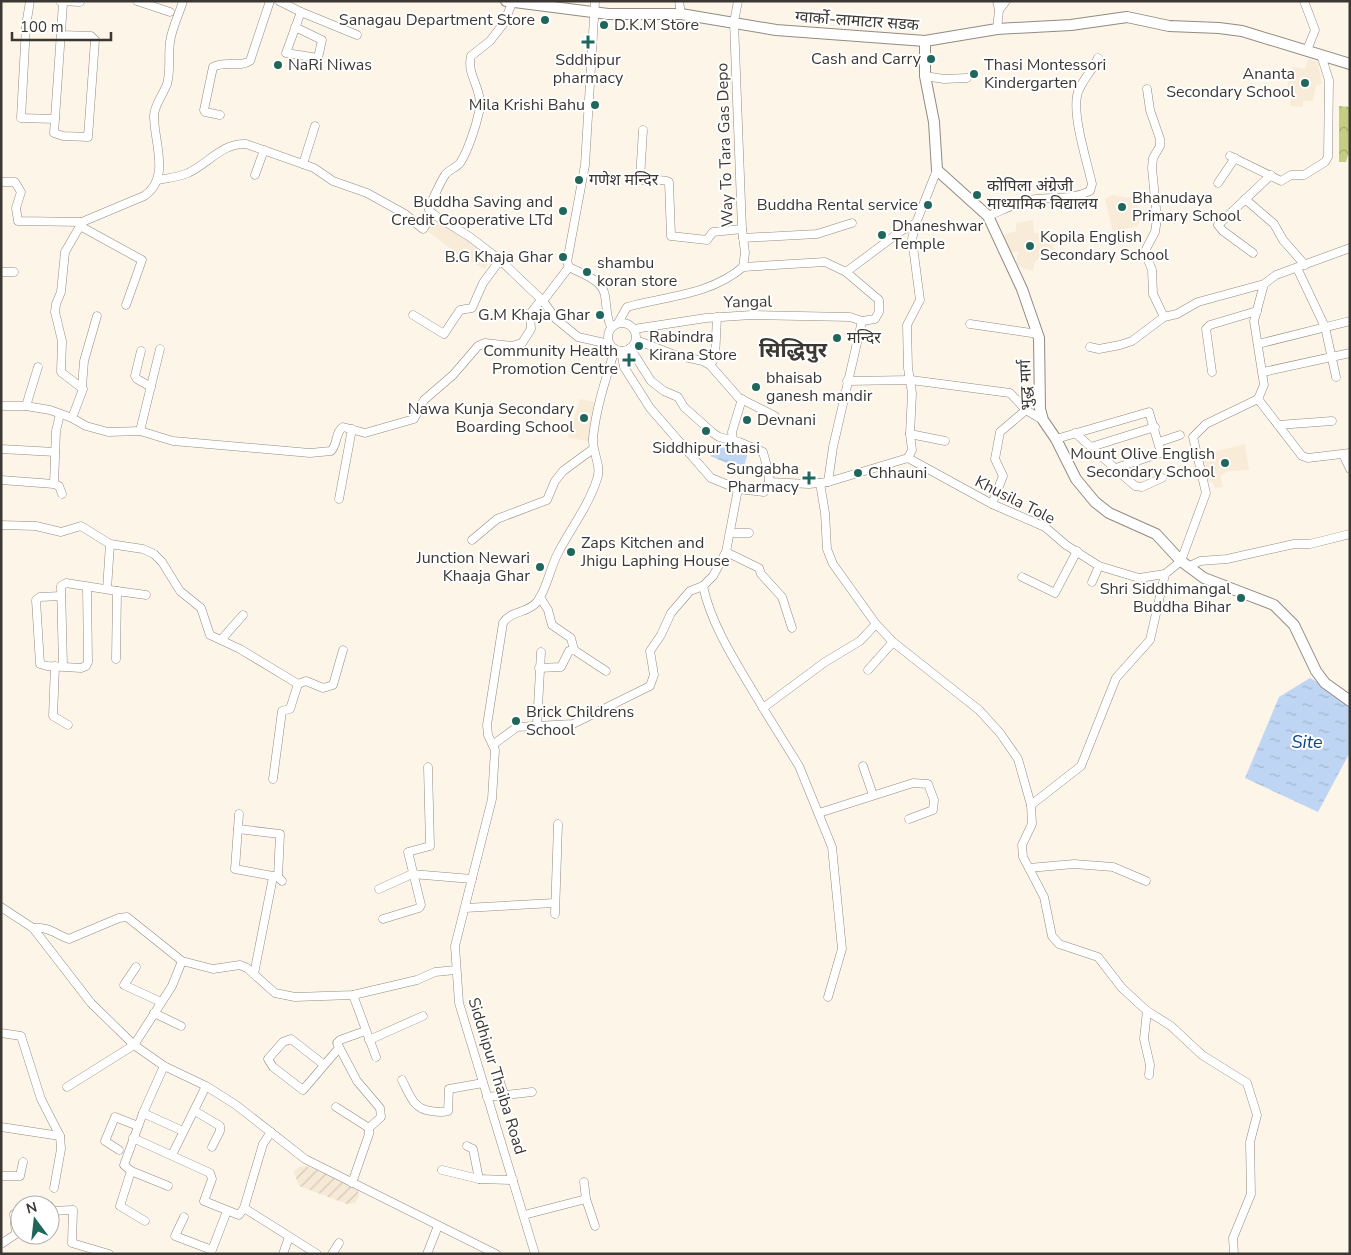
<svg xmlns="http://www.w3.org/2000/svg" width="1351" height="1255" viewBox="0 0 1351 1255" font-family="'Nunito Sans','Noto Sans Devanagari',sans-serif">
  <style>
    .industrial { fill: url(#industrial-furrows) }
    .education { fill: #f8ebd7 }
    .park { fill: url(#park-crowns) }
    .water { fill: url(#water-ripples) }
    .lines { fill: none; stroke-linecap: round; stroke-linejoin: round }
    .street-casing { stroke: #928b80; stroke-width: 9 }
    .secondary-casing { stroke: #928b80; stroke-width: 12 }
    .street { stroke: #fff; stroke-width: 8 }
    .secondary { stroke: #fff; stroke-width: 10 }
    .poi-dot { fill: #20675b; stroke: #fff; stroke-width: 2 }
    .labels { text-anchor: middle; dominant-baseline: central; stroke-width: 4; stroke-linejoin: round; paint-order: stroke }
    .poi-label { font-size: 16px; fill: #3b3733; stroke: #fff; text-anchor: start }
    .street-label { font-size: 16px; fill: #3b3733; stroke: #fff }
    .water-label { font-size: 18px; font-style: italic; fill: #0c4585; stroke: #fff }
    .district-label { font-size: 21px; font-weight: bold; fill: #3b3733; stroke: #fff }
  </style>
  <defs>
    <pattern id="industrial-furrows" width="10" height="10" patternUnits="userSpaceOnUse" patternTransform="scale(1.25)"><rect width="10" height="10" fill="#f6e9d6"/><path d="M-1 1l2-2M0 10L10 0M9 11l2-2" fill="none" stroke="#d4c8b8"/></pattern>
    <pattern id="park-crowns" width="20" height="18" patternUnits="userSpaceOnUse" patternTransform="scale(1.25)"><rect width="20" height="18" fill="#c4ce83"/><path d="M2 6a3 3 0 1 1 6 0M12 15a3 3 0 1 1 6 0" fill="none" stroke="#a0a86c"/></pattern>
    <pattern id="water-ripples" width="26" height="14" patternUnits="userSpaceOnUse" patternTransform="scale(1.25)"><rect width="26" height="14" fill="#bed5f3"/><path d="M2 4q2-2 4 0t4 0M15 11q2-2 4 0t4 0" fill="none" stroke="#a4b7d1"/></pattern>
  </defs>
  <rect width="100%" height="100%" fill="#fef5e9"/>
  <!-- industrial -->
  <polygon class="industrial" points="306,1166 354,1184 358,1189 359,1197 355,1203 347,1204 299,1186 294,1172 299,1167"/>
  <!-- education -->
  <g class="education">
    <polygon points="1308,59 1318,62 1322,84 1316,85 1313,101 1303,101 1303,107 1290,106 1291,96 1287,96 1288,81 1292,81 1292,67 1305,69"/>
    <polygon points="1113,195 1134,199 1142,216 1137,226 1113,232 1105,199"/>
    <polygon points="436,214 456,222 497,253 490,264 488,263 485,269 462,257 426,230"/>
    <polygon points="1033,220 1034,233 1052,234 1055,258 1036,260 1032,271 1015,265 1019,251 1010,254 1001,236 1016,231 1016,223"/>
    <polygon points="580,399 598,403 593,431 588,441 568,438"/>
    <polygon points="1245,444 1249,470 1228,471 1220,476 1223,487 1215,488 1213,482 1207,482 1201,455"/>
  </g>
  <!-- park -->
  <polygon class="park" points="1339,106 1350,107 1350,155 1348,155 1346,162 1339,162"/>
  <!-- water -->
  <g class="water">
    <polygon points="722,447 748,453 744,466 727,463 710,456"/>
    <polygon points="1310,678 1350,701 1350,752 1318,812 1245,778 1279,697"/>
  </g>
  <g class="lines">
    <!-- street casing -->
    <g class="street-casing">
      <g id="street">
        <polyline points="30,1 26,26 21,118 55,119"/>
        <polyline points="60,1 80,2"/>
        <polyline points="137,1 170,12"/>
        <polyline points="279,1 301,12 286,53 318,58 322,40 295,27"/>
        <path d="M595 1 585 165 567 262 569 267C582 274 603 280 605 296 607 308 606 316 611 327"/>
        <polyline points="679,1 681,14"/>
        <polyline points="738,1 734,22 742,229 745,253 743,267"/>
        <polyline points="1304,1 1315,30 1307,50"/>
        <polyline points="999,10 1006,1"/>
        <polyline points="301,12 357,35"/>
        <polyline points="997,29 999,10 997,1"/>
        <polyline points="62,35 91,36 95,40 88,137 63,136 54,133 63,3"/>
        <polyline points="925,76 944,79 967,78"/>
        <polyline points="1147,89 1150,110 1160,139 1160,146 1153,158 1152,168 1157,219 1155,232 1146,249 1147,257 1152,270 1153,294 1164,317"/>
        <path d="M220 115 205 112 204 110 213 67C225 60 239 68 250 61L270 1"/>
        <path d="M643 130 640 178C648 185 660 177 669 182L671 236 707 240 713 232 742 229"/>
        <polyline points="1230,156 1281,181 1291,175 1304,175 1325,162 1328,157 1329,80 1321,55"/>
        <polyline points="303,164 315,126"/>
        <polyline points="255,175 264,150"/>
        <path d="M158 180C168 178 179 177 188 173 209 163 222 143 246 144L314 168 333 181 367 193 405 214 423 229 433 214 429 210C431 202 440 183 445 175 448 170 456 168 460 163 468 151 476 126 479 112 484 89 466 76 471 56L490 41 504 23 512 3"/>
        <polyline points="1,182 15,182 21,192 16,208 18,221 82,222 80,226 142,260 126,305"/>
        <polyline points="1218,183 1235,158"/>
        <polyline points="1245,199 1274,224 1283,240 1305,265"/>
        <polyline points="433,214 470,237 500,260"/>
        <path d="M988 216C1003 210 1019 201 1036 199 1055 197 1071 200 1090 191L1092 184C1087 161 1071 113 1078 92 1083 79 1092 71 1098 58"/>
        <path d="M82 222 144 196C171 178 154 143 154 116 154 105 163 95 167 84 171 70 168 56 170 42 172 27 179 15 183 1"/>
        <polyline points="743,238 817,234 852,223"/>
        <polyline points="1253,253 1223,231 1218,225 1271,175"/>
        <polyline points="1297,268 1325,327 1336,377"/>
        <polyline points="1,272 14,272"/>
        <polyline points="543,301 569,267"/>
        <polyline points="413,315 444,334 460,310 472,308 483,283 500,260 543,301 556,319 578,337 609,344"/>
        <circle cx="622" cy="337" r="14"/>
        <path d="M618 323 627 307C667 296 710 295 743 267L825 262 846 272"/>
        <polyline points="970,324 1038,334"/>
        <polyline points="634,329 706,318 752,315 850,317 862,321 875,319 879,312 879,300 846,272 901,231 916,223 937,170"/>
        <polyline points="636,340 675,355 703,361 710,365 739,398 775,416"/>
        <polyline points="1258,344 1350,321"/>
        <polyline points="1090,347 1099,349 1120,345 1132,341 1164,317 1177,314 1198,302 1264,284"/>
        <polyline points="141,351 135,376 137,379 151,387"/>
        <polyline points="621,351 624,367 650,408 711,478 738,489"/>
        <polyline points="710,365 715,358 717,317"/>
        <polyline points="1212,372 1206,329 1210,325 1257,311"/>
        <polyline points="1263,372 1350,353"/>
        <polyline points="847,381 911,380 1010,393 1026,410 1043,420"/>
        <polyline points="82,387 84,361 97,316"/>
        <polyline points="1258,399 1264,385 1254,321 1264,284 1276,275 1350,248"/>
        <path d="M1 406H26L50 410 72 418 86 426 108 432 140 431 173 441 310 453 331 451C338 444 335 432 343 427L365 433 414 419 424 400 453 375 478 346 485 343 512 346 522 343 531 329 530 314 541 300"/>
        <polyline points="26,406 38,367"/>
        <polyline points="72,418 83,389 61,372 62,341 55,312 56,304 61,292 65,252 80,226"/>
        <polyline points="1278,425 1332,421"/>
        <polyline points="140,431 160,349"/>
        <polyline points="1075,433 1135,486 1142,487 1162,478"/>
        <polyline points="910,434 945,441"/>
        <polyline points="1056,439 1149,412 1161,453 1116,468"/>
        <polyline points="733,441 732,432 742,399"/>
        <polyline points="1159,442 1180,435"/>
        <polyline points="1091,447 1155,427"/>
        <polyline points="1,449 55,452"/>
        <polyline points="1343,454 1350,469"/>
        <polyline points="908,458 992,504 1045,527 1066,545 1099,566 1139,578 1165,574"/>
        <polyline points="908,458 912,450 910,434 912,393 908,368 907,325 920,300 912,239 916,223"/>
        <polyline points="1,480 54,484 59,486 62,494"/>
        <polyline points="769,482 809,484 828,482 908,458"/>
        <polyline points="828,482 833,447 862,321"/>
        <polyline points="820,483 825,513 827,549 833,564 876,624 893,642 979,710 1000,733 1018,759 1031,805"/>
        <polyline points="54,484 56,431 60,414"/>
        <polyline points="339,499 352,429"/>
        <polyline points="992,504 1003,476 995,459 1000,432 1026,410"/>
        <polyline points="1,525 36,526 61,532 81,526 110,544 143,549 154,554 162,562 180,591 201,608 210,635 240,649 298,684 306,681 323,688 333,685 343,650"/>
        <polyline points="731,533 749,533"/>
        <polyline points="472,540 497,519 547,500 555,481 563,471 593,449"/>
        <polyline points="726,552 759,568 761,574 782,597 792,628"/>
        <polyline points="1188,567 1200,561 1227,559 1294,544 1310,544 1350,534"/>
        <polyline points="1022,577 1055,593 1077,551"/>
        <polyline points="1092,582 1099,566"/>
        <path d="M703 586C712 629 741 670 763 708L825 662 860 641 876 624"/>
        <polyline points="107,589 110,544"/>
        <polyline points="117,591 146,595"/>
        <polyline points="61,596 40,597 36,600 40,664 47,666 81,668 86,666 88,662 87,587"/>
        <polyline points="540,597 548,610 552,625 571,638 574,650"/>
        <polyline points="221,640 243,615"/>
        <polyline points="55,666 53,716 68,725"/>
        <polyline points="63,666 61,586 66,583 117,591 116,659"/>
        <polyline points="539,668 561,667 569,651 574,650 606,671"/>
        <polyline points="868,670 893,642"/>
        <polyline points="763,708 799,766 832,847 842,949 828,997"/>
        <polyline points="537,725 541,652"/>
        <path d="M494 744 517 727 573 724 650 686 654 675 650 651 661 635 671 613 690 591 703 586 713 576 726 552 738 489 764 492C774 481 766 465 763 452L739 442 719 437 713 433 684 407 678 397 664 391 651 381 630 348"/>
        <polyline points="863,766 873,795"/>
        <polyline points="273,779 282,711 290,709 298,684"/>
        <polyline points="819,813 913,783 928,784 934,800 933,810 909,819"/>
        <polyline points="239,814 235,869 278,877 282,881"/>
        <polyline points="238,829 280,834 278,877"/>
        <polyline points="1029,868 1074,864 1113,867 1146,881"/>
        <polyline points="379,889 412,874 472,879"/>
        <polyline points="1,907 33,928 91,1003 134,1045 164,1066 206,1086 236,1105 305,1159 496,1254"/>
        <polyline points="465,908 554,903"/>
        <polyline points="555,914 558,824"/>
        <polyline points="383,919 419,908 421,905 408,852 430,846 428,767"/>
        <path d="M33 928C48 926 57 935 69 939L119 918 127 917 182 961"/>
        <polyline points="136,967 124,985 161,1002"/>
        <polyline points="254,974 273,877"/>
        <polyline points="353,995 376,1057"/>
        <polyline points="1147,1011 1144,1039 1150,1065 1149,1075"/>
        <polyline points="154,1013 181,1026"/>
        <polyline points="1,1033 21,1036 41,1099 60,1136 1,1127"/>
        <polyline points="369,1040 423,1016"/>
        <polyline points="323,1064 291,1039 283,1042 268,1059 273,1067 303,1090 339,1048"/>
        <polyline points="498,1076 504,1094"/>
        <path d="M402 1080C410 1095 413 1109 431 1111 437 1112 442 1113 448 1111L449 1089 483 1083"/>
        <polyline points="67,1087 134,1045 172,986 182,961 213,969 240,965 247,968 275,993 295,997 353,995 417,980 435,972 456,970"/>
        <polyline points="487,1097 532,1092"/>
        <polyline points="336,1107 369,1128 381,1117 380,1108 357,1081 337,1043 340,1040 365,1031"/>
        <polyline points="195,1111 220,1126 220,1131 212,1147"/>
        <polyline points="143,1113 183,1131"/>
        <polyline points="133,1138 210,1173 212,1179 204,1201 239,1215 244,1208 263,1144 271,1132"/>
        <polyline points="467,1146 473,1149 479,1179"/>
        <polyline points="119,1150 105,1141 115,1117 138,1126"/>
        <polyline points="172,1155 206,1086"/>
        <polyline points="442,1170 479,1179 513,1180"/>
        <polyline points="131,1171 168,1186"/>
        <polyline points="1,1176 20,1176 23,1162"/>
        <polyline points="584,1182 586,1199 595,1226"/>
        <polyline points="352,1183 369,1134 369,1128"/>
        <polyline points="54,1188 61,1149 60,1136"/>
        <polyline points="244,1208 317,1254"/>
        <polyline points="50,1211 73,1210 72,1243 109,1254"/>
        <polyline points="524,1215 586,1199"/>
        <polyline points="184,1217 175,1236 212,1250 227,1211"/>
        <polyline points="145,1221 120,1206 131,1171 124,1165 143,1113 164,1066"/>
        <polyline points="1,1244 16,1234 14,1214 20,1211"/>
        <polyline points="283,1254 289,1237"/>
        <polyline points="332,1254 339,1243"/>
        <polyline points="427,1254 438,1226"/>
        <path d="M535 1254 459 1003 455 946 492 799 495 750 488 735 487 725 503 623C511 610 527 614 537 602 547 589 550 568 558 553 571 528 589 505 597 479 602 466 592 452 593 438 596 408 606 378 615 349"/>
        <polyline points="1234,1254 1233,1238 1251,1194 1250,1142 1257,1115 1247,1083 1202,1055 1171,1026 1147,1011 1122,988 1098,957 1059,944 1052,936 1044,897 1023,857 1022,845 1032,824 1031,805 1081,766 1116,678 1150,640 1165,574 1181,561 1206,493 1193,437 1206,424 1258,399 1302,456 1308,458 1350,453"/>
      </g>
    </g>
    <!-- secondary casing -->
    <g class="secondary-casing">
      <g id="secondary">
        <polyline points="506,1 608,14 681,14 776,30 925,41 997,29 1071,25 1127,17 1169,26 1219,28 1242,31 1350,64"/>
        <polyline points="925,41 925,76 934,122 937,170 988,216 1022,289 1039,338 1040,409 1043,420 1056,439 1076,479 1095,502 1109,513 1156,534 1181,561 1204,578 1274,605 1294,625 1316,671 1325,683 1350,701"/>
      </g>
    </g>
    <!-- street -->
    <use href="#street" class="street"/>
    <!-- secondary -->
    <use href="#secondary" class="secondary"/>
  </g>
  <!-- markers -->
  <g class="poi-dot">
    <circle cx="545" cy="20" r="5"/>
    <circle cx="604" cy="25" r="5"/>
    <path d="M585.5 34.5h5v5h5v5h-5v5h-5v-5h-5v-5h5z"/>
    <circle cx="931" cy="59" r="5"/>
    <circle cx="278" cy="65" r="5"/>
    <circle cx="974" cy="74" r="5"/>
    <circle cx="1305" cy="83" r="5"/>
    <circle cx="595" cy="105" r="5"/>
    <circle cx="579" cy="180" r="5"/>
    <circle cx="977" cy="195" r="5"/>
    <circle cx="928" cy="205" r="5"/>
    <circle cx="1122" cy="207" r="5"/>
    <circle cx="563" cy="211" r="5"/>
    <circle cx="882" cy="235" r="5"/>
    <circle cx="1030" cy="246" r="5"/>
    <circle cx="563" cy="257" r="5"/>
    <circle cx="587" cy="272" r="5"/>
    <circle cx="600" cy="315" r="5"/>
    <circle cx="837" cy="338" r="5"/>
    <circle cx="639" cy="346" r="5"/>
    <path d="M626.5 352.5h5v5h5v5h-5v5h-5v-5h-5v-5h5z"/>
    <circle cx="756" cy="387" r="5"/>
    <circle cx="584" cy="418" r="5"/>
    <circle cx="747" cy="420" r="5"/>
    <circle cx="706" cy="431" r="5"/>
    <circle cx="1225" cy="463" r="5"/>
    <circle cx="858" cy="473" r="5"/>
    <path d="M806.5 470.5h5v5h5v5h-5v5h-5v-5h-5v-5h5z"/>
    <circle cx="571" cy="552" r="5"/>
    <circle cx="540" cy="567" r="5"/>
    <circle cx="1241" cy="598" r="5"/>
    <circle cx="516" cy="721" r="5"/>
  </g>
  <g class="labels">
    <!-- poi labels -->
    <g class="poi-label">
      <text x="535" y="20" text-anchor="end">Sanagau Department Store</text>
      <text x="614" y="25">D.K.M Store</text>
      <text x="921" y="59" text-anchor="end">Cash and Carry</text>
      <text x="588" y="60" text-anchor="middle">Sddhipur<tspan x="588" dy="18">pharmacy</tspan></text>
      <text x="288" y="65">NaRi Niwas</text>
      <text x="984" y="65">Thasi Montessori<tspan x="984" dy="18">Kindergarten</tspan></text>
      <text x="1295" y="74" text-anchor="end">Ananta<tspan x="1295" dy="18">Secondary School</tspan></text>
      <text x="585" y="105" text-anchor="end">Mila Krishi Bahu</text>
      <text x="589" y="180">गणेश मन्दिर</text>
      <text x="987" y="186">कोपिला अंग्रेजी<tspan x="987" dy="18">माध्यामिक विद्यालय</tspan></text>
      <text x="1132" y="198">Bhanudaya<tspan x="1132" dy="18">Primary School</tspan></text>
      <text x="553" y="202" text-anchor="end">Buddha Saving and<tspan x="553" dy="18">Credit Cooperative LTd</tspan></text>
      <text x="918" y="205" text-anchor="end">Buddha Rental service</text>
      <text x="892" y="226">Dhaneshwar<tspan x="892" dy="18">Temple</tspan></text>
      <text x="1040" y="237">Kopila English<tspan x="1040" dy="18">Secondary School</tspan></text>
      <text x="553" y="257" text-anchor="end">B.G Khaja Ghar</text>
      <text x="597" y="263">shambu<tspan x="597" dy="18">koran store</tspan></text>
      <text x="590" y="315" text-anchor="end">G.M Khaja Ghar</text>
      <text x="649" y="337">Rabindra<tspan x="649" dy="18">Kirana Store</tspan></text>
      <text x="847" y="338">मन्दिर</text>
      <text x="618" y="351" text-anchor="end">Community Health<tspan x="618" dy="18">Promotion Centre</tspan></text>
      <text x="766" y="378">bhaisab<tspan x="766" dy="18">ganesh mandir</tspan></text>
      <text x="574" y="409" text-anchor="end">Nawa Kunja Secondary<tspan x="574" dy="18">Boarding School</tspan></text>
      <text x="757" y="420">Devnani</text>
      <text x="706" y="448" text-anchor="middle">Siddhipur thasi</text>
      <text x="1215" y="454" text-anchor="end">Mount Olive English<tspan x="1215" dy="18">Secondary School</tspan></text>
      <text x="799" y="469" text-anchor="end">Sungabha<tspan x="799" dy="18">Pharmacy</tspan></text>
      <text x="868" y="473">Chhauni</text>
      <text x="581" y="543">Zaps Kitchen and<tspan x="581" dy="18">Jhigu Laphing House</tspan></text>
      <text x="530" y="558" text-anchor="end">Junction Newari<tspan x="530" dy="18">Khaaja Ghar</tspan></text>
      <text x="1231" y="589" text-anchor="end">Shri Siddhimangal<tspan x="1231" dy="18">Buddha Bihar</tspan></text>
      <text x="526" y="712">Brick Childrens<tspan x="526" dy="18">School</tspan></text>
    </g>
    <!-- street labels -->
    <g class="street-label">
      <text transform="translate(857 21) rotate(4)">ग्वार्को-लामाटार सडक</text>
      <text transform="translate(725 145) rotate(-92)">Way To Tara Gas Depo</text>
      <text transform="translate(748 302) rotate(-1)">Yangal</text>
      <text transform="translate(1026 385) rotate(-92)">भुद्ध मार्ग</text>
      <text transform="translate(1015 500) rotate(27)">Khusila Tole</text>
      <text transform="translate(497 1076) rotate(73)">Siddhipur Thaiba Road</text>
    </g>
    <!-- water labels -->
    <g class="water-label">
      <text x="1307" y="742">Site</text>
    </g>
    <!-- district labels -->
    <g class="district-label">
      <text x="793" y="350">सिद्धिपुर</text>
    </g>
  </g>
  <!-- border -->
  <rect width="1351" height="1255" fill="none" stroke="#3b3733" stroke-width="5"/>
  <!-- north arrow -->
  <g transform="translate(35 1220) rotate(345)"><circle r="24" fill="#ffffff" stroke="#b1afad"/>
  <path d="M0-4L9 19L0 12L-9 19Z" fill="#20675b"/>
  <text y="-8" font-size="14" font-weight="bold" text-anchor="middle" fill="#3b3733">N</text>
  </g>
  <!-- scale -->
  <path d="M12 32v8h99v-8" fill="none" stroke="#3b3733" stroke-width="2.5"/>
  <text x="20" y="32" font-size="15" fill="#3b3733" stroke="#ffffff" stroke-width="4" paint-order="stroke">100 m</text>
</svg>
